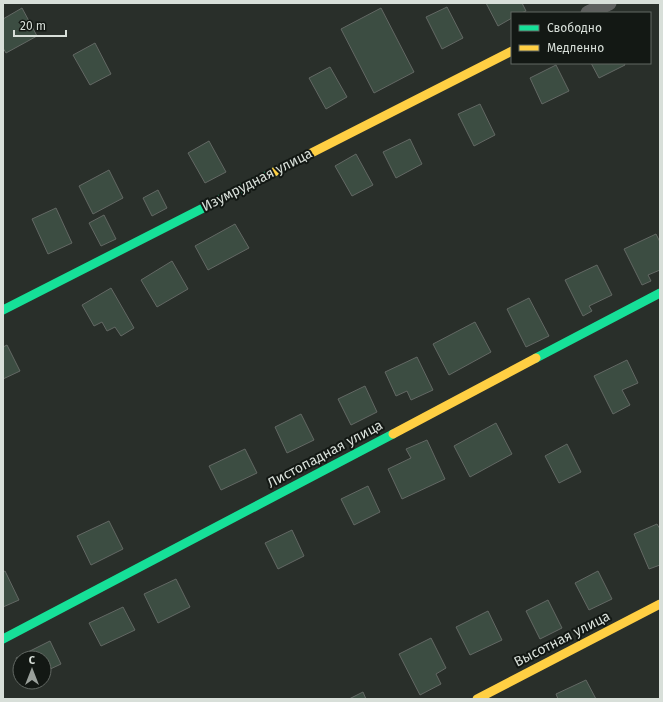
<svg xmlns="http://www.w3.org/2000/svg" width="663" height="702" viewBox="0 0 663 702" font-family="'Fira Sans',sans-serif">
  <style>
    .building { fill: #3c4d42; stroke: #636864 }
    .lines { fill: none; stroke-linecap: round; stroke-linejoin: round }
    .street { stroke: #5f605f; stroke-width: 15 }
    .fast { stroke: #16e098; stroke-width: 9 }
    .slow { stroke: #ffcf43; stroke-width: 9 }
    .labels { text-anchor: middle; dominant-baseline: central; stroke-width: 4; stroke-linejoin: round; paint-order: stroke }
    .street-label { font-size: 14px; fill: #d8dfd9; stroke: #131814 }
  </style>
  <rect width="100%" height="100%" fill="#292f2a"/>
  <!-- building -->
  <g class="building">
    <polygon points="486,3 522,3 526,11 521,13 512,13 512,18 498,26"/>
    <polygon points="447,7 463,38 442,49 426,17"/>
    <polygon points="22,8 37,36 6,53 3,48 3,19"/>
    <polygon points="381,8 414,72 374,93 341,29"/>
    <polygon points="95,43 111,74 90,85 73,55"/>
    <polygon points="591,63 624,63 625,65 599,78"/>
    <polygon points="556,65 569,91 542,104 530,78"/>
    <polygon points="330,67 347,97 326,109 309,78"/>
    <polygon points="480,104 495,135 474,146 458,114"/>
    <polygon points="410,139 422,164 396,178 383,152"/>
    <polygon points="209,141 226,172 205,183 188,153"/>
    <polygon points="356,154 373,185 352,196 335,166"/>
    <polygon points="109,170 123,198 93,214 79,186"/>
    <polygon points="158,190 167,208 152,216 143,198"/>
    <polygon points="56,208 72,243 48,254 32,219"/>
    <polygon points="104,215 116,239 101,246 89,223"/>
    <polygon points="235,224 249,248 208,270 195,246"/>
    <polygon points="656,234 660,242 660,270 648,275 651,281 642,285 624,249"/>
    <polygon points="172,261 188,289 157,307 141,280"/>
    <polygon points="597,265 612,295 589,306 592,311 583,316 565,280"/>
    <polygon points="111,288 134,328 121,336 115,327 107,331 102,322 94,326 82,305"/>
    <polygon points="529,298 549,336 526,347 507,309"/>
    <polygon points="475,322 491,352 449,375 433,344"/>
    <polygon points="7,345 20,371 3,379 3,347"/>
    <polygon points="417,357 433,390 411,400 407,391 396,396 385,372"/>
    <polygon points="627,360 638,383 622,390 630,405 613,414 594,376"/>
    <polygon points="365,386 377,412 351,425 338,399"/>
    <polygon points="301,414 314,440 287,453 275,427"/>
    <polygon points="496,423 512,454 470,477 454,446"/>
    <polygon points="427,440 445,479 402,499 388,469 411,458 406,449"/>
    <polygon points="567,444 581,472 559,483 545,456"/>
    <polygon points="245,449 257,473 221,490 209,466"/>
    <polygon points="368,486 380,512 354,525 341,499"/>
    <polygon points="109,521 123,549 91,565 77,536"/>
    <polygon points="657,524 660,529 660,565 649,569 634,534"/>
    <polygon points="292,530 304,556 278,569 265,543"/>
    <polygon points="5,571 19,600 3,607 3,572"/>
    <polygon points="598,571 612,599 589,610 575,583"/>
    <polygon points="176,579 190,607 158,623 144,594"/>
    <polygon points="548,600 562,628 540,639 526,611"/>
    <polygon points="123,607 135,630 101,646 89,623"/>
    <polygon points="488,611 502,640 470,655 456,627"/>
    <polygon points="431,638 446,668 436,674 441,684 420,695 399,654"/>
    <polygon points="50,641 61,664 44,672 44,658 20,658 20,666 16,658"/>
    <polygon points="586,680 596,699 558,699 556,694"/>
    <polygon points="363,692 366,699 349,699"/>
  </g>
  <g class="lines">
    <!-- street -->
    <polyline class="street" points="588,13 609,3"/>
    <!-- fast -->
    <g class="fast">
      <polyline points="3,310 274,172"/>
      <polyline points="536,358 660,293"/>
      <polyline points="3,639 393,434"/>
    </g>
    <!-- slow -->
    <g class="slow">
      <polyline points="274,172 512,51"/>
      <polyline points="393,434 536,358"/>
      <polyline points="477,699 660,604"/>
    </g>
  </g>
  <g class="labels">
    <!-- street labels -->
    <g class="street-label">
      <text transform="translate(257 180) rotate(-27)">Изумрудная улица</text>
      <text transform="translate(325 454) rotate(-28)">Листопадная улица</text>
      <text transform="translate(562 639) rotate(-27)">Высотная улица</text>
    </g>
  </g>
  <!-- border -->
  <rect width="663" height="702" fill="none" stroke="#d8dfd9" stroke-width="8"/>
  <!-- legend -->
  <rect x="511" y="12" width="140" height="52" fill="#131814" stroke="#626863"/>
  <rect x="519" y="25" width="20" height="6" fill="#16e098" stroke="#626863"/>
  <text x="547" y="32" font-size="12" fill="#d8dfd9">Свободно</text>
  <rect x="519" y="45" width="20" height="6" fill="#ffcf43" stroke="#626863"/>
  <text x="547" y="52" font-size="12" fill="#d8dfd9">Медленно</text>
  <!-- north arrow -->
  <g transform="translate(32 670)"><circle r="19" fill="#131814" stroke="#626863"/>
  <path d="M0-3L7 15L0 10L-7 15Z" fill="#9ba19c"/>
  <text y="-6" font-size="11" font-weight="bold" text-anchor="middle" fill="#d8dfd9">С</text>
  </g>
  <!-- scale -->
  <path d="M14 30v6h52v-6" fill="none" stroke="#d8dfd9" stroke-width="2"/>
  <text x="20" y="30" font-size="12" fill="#d8dfd9" stroke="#131814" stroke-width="3" paint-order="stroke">20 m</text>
</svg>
